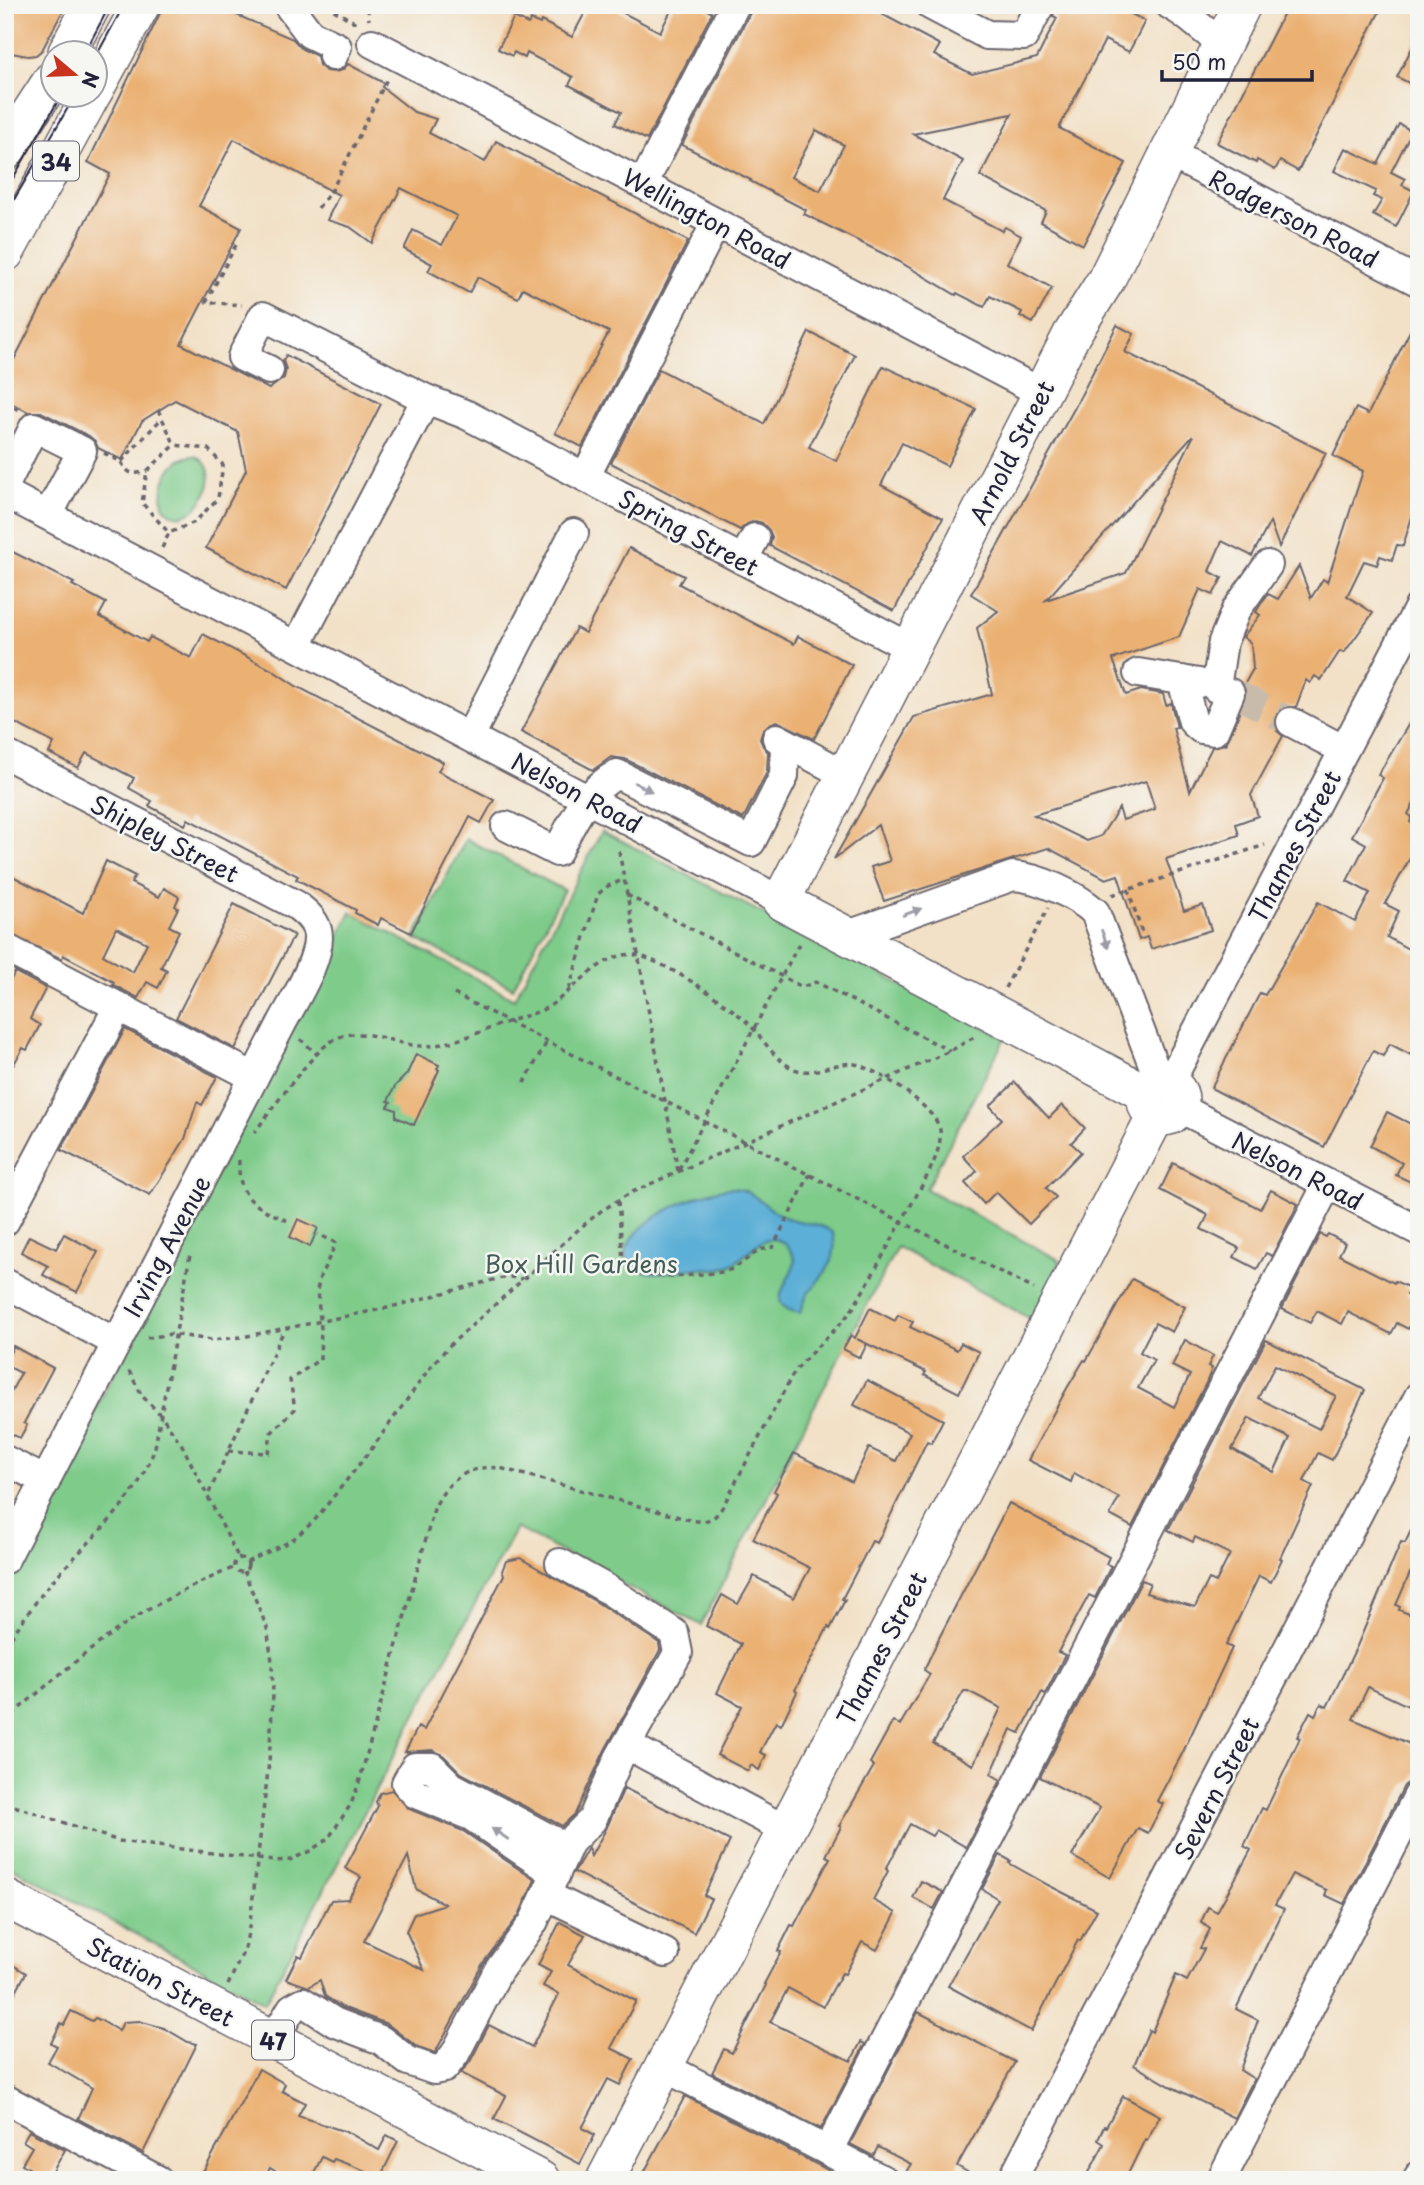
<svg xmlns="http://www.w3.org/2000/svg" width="1424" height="2185" viewBox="0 0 1424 2185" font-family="'Playpen Sans',sans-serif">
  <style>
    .green { fill: #7ecb8a; stroke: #507662; stroke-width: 2 }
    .water { fill: #5bafd6; stroke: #3e6888; stroke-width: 2 }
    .building { fill: #ebb173; fill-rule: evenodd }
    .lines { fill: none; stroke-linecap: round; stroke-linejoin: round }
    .minor-tunnel { stroke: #c8bbab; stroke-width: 28; stroke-dasharray: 28 14; stroke-linecap: butt }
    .minor-casing { stroke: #6b656c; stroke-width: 32 }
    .major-casing { stroke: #6b656c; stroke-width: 40 }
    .path { stroke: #6b656c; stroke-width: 3.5; stroke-dasharray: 5 5; stroke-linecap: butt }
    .minor { stroke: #fff; stroke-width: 28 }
    .major { stroke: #fff; stroke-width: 37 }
    .tram { stroke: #22223b; stroke-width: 2 }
    .oneway { fill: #9c9ca7 }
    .labels { text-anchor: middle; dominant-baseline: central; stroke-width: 5; stroke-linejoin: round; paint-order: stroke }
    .shield { fill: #f6f6f2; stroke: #626272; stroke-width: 2 }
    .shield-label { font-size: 23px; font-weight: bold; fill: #22223b }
    .street-label { font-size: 24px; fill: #22223b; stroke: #f6f6f2 }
    .park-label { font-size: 24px; fill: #425d57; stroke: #f6f6f2 }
  </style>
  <rect width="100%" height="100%" fill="#f6f6f2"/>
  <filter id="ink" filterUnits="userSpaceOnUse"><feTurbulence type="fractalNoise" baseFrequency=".0143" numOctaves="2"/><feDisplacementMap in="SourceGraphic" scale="14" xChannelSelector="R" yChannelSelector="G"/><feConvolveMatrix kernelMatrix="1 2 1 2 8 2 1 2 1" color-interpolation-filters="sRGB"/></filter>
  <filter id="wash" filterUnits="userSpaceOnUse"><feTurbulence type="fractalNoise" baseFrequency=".00686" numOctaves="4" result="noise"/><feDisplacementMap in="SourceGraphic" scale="28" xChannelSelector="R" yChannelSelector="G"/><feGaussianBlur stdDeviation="1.57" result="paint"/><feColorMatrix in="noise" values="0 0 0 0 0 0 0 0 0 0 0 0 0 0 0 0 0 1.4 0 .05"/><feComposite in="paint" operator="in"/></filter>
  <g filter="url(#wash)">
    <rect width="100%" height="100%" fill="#f2e1c7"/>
    <!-- green -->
    <g class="green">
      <path d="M196 456C233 475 185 541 163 505 159 483 172 455 196 456Z"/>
      <polygon points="602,831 1005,1038 926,1189 1061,1261 1031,1319 897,1247 701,1625 516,1528 402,1740 265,2003 5,1864 5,1586 351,912 514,999"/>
      <polygon points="466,839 564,890 513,988 414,938"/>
    </g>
    <!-- water -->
    <path class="water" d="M730 1188C754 1188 764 1208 784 1217 801 1224 818 1221 833 1233 839 1262 825 1272 809 1292 805 1298 803 1306 800 1313 761 1306 791 1282 795 1261 793 1254 790 1248 784 1243 762 1228 748 1258 729 1266 718 1271 709 1268 698 1268 675 1270 636 1283 625 1255 631 1220 698 1192 730 1188Z"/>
    <g id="blocks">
      <!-- building -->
      <g class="building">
        <polygon points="5,5 66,5 42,50 36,55 28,56 5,52"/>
        <polygon points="164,5 213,5 293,39 302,49 317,56 319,65 326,71 335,72 342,70 348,64 384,83 382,87 414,112 436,119 429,133 485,162 496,141 688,241 582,447 555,433 609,332 523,288 518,298 478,277 469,293 428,271 432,264 404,249 413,230 442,245 457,216 401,188 372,243 350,227 327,220 339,195 234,139 199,206 241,228 181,344 269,389 284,378 286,369 283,361 286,355 381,404 286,590 206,548 246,470 238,432 175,400 142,421 122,460 98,448 95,441 89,436 41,412 28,412 5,400 5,377 110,174 88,162"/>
        <polygon points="589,5 608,5 660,32 674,5 698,5 712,13 647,140 615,124 621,112 569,85 573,77 527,53 525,58 514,52 512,56 498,49 514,17 528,24 531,20 540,24 541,21 572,37"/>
        <path d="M751 5H865L940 45 934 55 972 74 1037 58 1057 18 1053 16 1056 5H1114L1145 21 1129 52 1105 40 1059 128 1126 163 1083 245 1041 222 1046 211 980 176 1012 114 913 134 963 161 943 200 1002 231 1005 227 1021 236 1007 263 1052 288 1033 323 1020 316 1022 312 990 296 984 307 957 293 956 295 898 261 804 214 806 210 750 181 751 180 682 145 750 13ZM816 130 844 145 820 191 791 177Z"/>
        <polygon points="1288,5 1383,5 1298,171 1280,161 1275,170 1257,160 1256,163 1217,143"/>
        <polygon points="1419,34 1419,88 1397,77"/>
        <polygon points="1399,124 1412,131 1391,172 1405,179 1402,185 1414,191 1396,227 1373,215 1382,200 1373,196 1376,191 1334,171 1345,148 1378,164"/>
        <path d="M1419 313V512L1414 510 1403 546 1397 545 1392 560 1380 556 1377 565 1364 561 1347 596 1373 613 1344 653 1340 651 1321 680 1315 676 1310 683 1306 680 1296 707 1283 708 1277 714 1275 723 1277 731 1283 736 1251 795 1258 816 1236 824 1239 835 1166 859 1184 911 1203 905 1211 930 1151 949 1147 937 1139 940 1118 875 1106 879 1048 848 884 901 871 867 890 861 878 825 834 859 914 717 992 694 977 628 998 611 971 594 1074 409 1117 325 1134 334 1125 352 1326 453 1279 547 1270 522 1252 556 1222 541 1209 571 1222 578 1213 595 1200 589 1179 637 1113 659 1126 695 1141 690 1163 694 1166 705 1171 703 1177 727 1173 728 1190 791 1212 747 1225 744 1229 738 1245 699 1246 692 1244 685 1253 669 1251 643 1243 637 1260 615 1256 612 1262 602 1268 594 1278 599 1299 566 1311 598 1323 579 1327 582 1363 471 1333 456 1356 408 1368 414ZM1192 436 1193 437 1126 573 1046 600ZM1146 781 1155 809 1123 820 1119 808 1101 836 1087 841 1034 815Z"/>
        <polygon points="809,332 855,355 809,447 836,461 883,366 976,409 947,466 902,443 881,485 943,518 894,611 770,546 772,537 769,530 762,523 755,521 747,524 740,530 611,463 659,369 764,424"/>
        <polygon points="5,548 74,583 72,585 106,603 99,616 147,642 150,637 191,658 203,634 272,670 296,686 443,762 438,771 494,800 481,823 470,817 411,933 381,918 378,925 355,913 356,910 296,879 298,876 188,819 185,825 149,806 152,801 129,788 134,778 86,753 78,768 49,753 54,743 5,718"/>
        <polygon points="629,548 684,576 679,584 794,644 798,636 852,665 814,739 777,721 769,724 763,730 760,739 763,746 768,752 767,772 743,819 625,759 611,757 593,770 521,732 576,628 585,633"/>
        <polygon points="1419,707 1419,794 1408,814 1412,817 1410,822 1419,827 1419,861 1411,856 1385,904 1399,911 1387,937 1419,955 1419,1059 1390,1044 1383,1056 1373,1051 1324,1147 1211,1088 1260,993 1265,995 1318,902 1355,922 1370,893 1347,881 1366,844 1352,836 1383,778 1378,775"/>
        <path d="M106 861 135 876 131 883 159 897 164 888 179 897 175 906 178 908 169 926 179 931 161 967 167 970 158 988 147 982 138 998 113 985 114 982 63 955 62 959 5 932V872L83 913ZM116 928 147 943 133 972 103 955Z"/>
        <polygon points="234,904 294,935 235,1049 176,1018"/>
        <polygon points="15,972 46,988 30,1019 40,1025 27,1050 23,1048 5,1080 5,990"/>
        <polygon points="125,1029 217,1077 202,1105 197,1102 185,1139 150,1195 61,1150"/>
        <polygon points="416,1054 439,1065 437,1069 439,1070 414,1125 396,1117 396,1110 388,1107 391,1102 388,1101 395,1086 407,1074"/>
        <polygon points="1015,1082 1049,1118 1062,1105 1085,1128 1071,1143 1081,1152 1046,1188 1056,1197 1029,1224 996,1192 984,1204 965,1183 977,1171 963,1156 1002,1119 990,1106"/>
        <polygon points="1387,1112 1419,1128 1419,1186 1396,1175 1402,1163 1370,1146"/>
        <polygon points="1173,1163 1260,1209 1271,1190 1298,1204 1272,1256 1266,1253 1257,1269 1234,1257 1239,1248 1201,1229 1208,1215 1160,1190"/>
        <polygon points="298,1219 318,1228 310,1247 290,1237"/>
        <polygon points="64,1234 98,1252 77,1292 43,1275 48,1266 21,1252 29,1236 56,1249"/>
        <polygon points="1320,1234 1326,1237 1328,1234 1345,1243 1339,1255 1394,1283 1395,1281 1410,1288 1407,1295 1419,1301 1419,1309 1408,1329 1397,1323 1391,1334 1348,1312 1342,1324 1317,1311 1310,1323 1282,1309"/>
        <polygon points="1132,1279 1185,1307 1172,1332 1155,1323 1140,1352 1154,1360 1138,1388 1174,1407 1190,1375 1172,1366 1185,1340 1213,1356 1208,1366 1212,1368 1206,1383 1132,1527 1110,1515 1119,1498 1074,1473 1071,1482 1028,1460 1066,1390 1084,1360 1086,1361"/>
        <polygon points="870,1308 895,1321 898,1315 913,1322 910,1327 957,1350 961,1343 979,1352 959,1393 924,1375 926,1372 857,1339 867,1344 860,1358 843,1349 851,1335 855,1338"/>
        <path d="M1266 1340 1365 1390 1332 1460 1318 1453 1304 1481 1313 1486 1280 1558 1282 1559 1271 1582 1259 1576 1226 1645 1232 1648 1183 1752 1157 1801 1163 1804 1148 1833 1138 1828 1110 1878 1072 1856 1100 1808 1040 1777 1142 1580 1150 1583 1146 1593 1195 1607 1209 1579 1216 1582 1230 1554 1195 1537 1193 1542 1168 1530ZM1275 1365 1336 1396 1319 1429 1258 1398ZM1249 1418 1290 1438 1274 1472 1232 1449Z"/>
        <polygon points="13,1346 53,1368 24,1423 27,1425 20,1438 5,1431 5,1403 21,1373 5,1365"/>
        <polygon points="867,1380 943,1420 931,1443 927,1441 877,1543 872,1541 842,1599 845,1600 830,1629 828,1627 795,1690 797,1692 781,1725 776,1722 760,1752 766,1755 759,1770 751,1765 748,1771 717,1755 742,1706 717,1693 741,1644 706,1626 722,1595 738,1604 754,1576 794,1598 810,1568 753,1539 777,1493 774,1491 794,1453 852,1482 869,1448 896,1461 910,1433 854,1405"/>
        <path d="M1009 1503 1109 1557 1106 1564 1111 1566 1095 1598 1089 1595 1058 1652 1065 1655 1045 1694 1042 1692 1020 1733 1011 1729 991 1774 1001 1780 966 1847 936 1830 932 1836 910 1824 886 1869 888 1871 873 1900 896 1913 877 1950 862 1942 845 1974 842 1973 823 2007 788 1988 770 2022 851 2061 861 2042 865 2044 821 2129 712 2073 724 2049 732 2053 766 1985 764 1984 781 1952 778 1951 791 1925 794 1926 830 1858 826 1856 841 1827 839 1826 874 1766 870 1763 893 1721 900 1725 930 1674 924 1670 939 1638ZM964 1691H968L1001 1708 973 1765 933 1743Z"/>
        <polygon points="1419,1514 1419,1576 1410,1573 1396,1605 1400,1607 1399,1610 1419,1618 1419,1681 1408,1706 1368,1687 1353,1719 1419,1748 1419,1766 1413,1779 1404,1786 1344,1904 1325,1895 1327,1890 1292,1874 1275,1905 1284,1909 1236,2009 1258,2020 1240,2070 1254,2079 1234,2118 1170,2086 1134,2065 1149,2030 1152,2032 1176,1975 1187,1981 1204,1949 1200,1948 1210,1929 1201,1922 1208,1907 1217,1912 1251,1850 1244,1846 1262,1808 1266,1810 1300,1738 1297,1737 1310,1712 1315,1715 1321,1704 1327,1707 1357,1646 1401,1542 1405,1543"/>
        <polygon points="520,1558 598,1603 659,1643 660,1650 605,1750 575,1814 562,1826 461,1773 443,1755 432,1750 405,1752 418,1727 424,1730 504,1575 502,1571 506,1561"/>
        <polygon points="624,1788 730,1841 704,1895 711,1899 694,1933 574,1872 588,1848 591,1856 607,1827"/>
        <path d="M392 1790 409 1809 463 1831 535 1880 519 1915 483 1963 435 2053 416 2046 387 2024 342 2007 325 1996 320 1980 309 1987 286 1979 298 1955 302 1957 331 1900 348 1899 361 1877 345 1868 378 1806 376 1802 380 1793ZM408 1856 416 1889 445 1904 414 1914 406 1931 424 1970 364 1941Z"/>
        <polygon points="1000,1855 1011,1861 1009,1863 1048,1885 1097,1910 1080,1941 1078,1940 1031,2031 948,1986 998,1899 982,1889"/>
        <polygon points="921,1881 943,1892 934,1909 913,1898"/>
        <polygon points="560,1922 585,1935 568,1965 636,2001 611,2048 633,2059 620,2085 608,2079 582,2128 595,2135 580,2164 494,2119 506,2096 461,2073 470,2062 489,2025 532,2047 559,1994 543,1986 551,1972 538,1965"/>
        <polygon points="5,1960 26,1973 5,2011"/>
        <polygon points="71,2011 92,2021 95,2018 100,2020 119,2031 123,2022 139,2021 164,2028 188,2042 197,2044 143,2153 78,2119 92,2088 48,2062 57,2046 51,2043 61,2023 64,2025"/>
        <polygon points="918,2012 1015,2062 957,2166 981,2180 920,2180 906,2172 911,2164 878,2147 873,2156 850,2144"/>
        <polygon points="259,2069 285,2084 282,2091 305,2103 298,2116 349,2133 379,2150 387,2135 398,2141 379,2180 361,2180 366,2171 334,2159 332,2162 322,2157 310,2180 289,2180 270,2168 264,2180 199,2180"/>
        <polygon points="685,2096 820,2166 845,2180 640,2180"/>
        <polygon points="1123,2096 1160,2116 1147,2140 1145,2139 1125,2180 1085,2180 1104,2144 1098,2140 1104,2126 1106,2127"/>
        <polygon points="29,2131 65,2150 48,2180 22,2164 32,2147 23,2141"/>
      </g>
    </g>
  </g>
  <g filter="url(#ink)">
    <use href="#blocks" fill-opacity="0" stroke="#6b656c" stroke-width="2"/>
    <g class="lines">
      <!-- minor-tunnel -->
      <polyline class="minor-tunnel" points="1238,695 1291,722"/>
      <!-- minor casing -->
      <g class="minor-casing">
        <g id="minor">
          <polyline points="288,5 310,34 337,47 333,56"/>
          <polyline points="930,5 987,35 1024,36 1040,5"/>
          <path d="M1170 5C1190 15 1203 32 1223 43"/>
          <polyline points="372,43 1042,393"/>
          <polyline points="1169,153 1419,282"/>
          <polyline points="643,184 735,5"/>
          <polyline points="269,370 242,357 263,316 426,399 467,415 911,648"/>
          <polyline points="585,477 716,223"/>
          <polyline points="5,485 34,427 82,451 48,515"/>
          <polyline points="5,493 781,901"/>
          <polyline points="743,560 755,538"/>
          <polyline points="297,645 426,399"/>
          <polyline points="1138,673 1199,683"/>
          <polyline points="1182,680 1193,722 1201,729 1214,731 1230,693"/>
          <polyline points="1216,688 1223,642 1236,610 1268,565"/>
          <polyline points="1291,722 1344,750"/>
          <polyline points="470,736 574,533"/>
          <polyline points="777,738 846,775"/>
          <path d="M5 754 296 905C305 912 314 919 317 930 324 954 293 1002 282 1023L5 1559"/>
          <path d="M506 826 557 852C574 820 585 792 617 774L751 842 784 776 785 743"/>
          <path d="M848 935 1013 876C1038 877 1076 895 1095 912L1160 1083"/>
          <polyline points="5,948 254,1077"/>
          <polyline points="1169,1084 1419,607"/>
          <polyline points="1178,1107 1419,1231"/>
          <polyline points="5,1221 118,1007"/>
          <polyline points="5,1283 115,1342"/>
          <polyline points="5,1460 46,1481"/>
          <polyline points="627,1745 786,1830"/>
          <polyline points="556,1874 471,1816 416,1794 406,1783 415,1767 432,1767 451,1786 567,1848"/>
          <polyline points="546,1895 665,1953"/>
          <polyline points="273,2040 292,2008 303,2002 334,2022 381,2040 408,2061 434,2070 444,2068 455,2054 498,1971 533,1923 570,1842 592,1820 619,1758 678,1653 674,1633 607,1589 560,1563"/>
          <polyline points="664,2067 828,2151"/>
          <polyline points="5,2099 158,2180"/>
          <polyline points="883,2180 828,2151 1327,1185"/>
          <polyline points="1012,2180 1419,1396"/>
          <polyline points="1221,2180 1419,1794"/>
          <polyline points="1417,2180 1419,2176"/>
        </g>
      </g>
      <!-- major casing -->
      <g class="major-casing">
        <g id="major">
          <polyline points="67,52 92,5"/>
          <polyline points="94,91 141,5"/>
          <polyline points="5,152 52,80"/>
          <polyline points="5,253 92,94"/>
          <circle cx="1163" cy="1100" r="17"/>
          <polyline points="1147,1094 781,901 1072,334 1106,280 1242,5"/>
          <polyline points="5,1898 541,2180"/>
          <polyline points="605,2180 1156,1116"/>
        </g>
      </g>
      <!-- path -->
      <g class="path">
        <polyline points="325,5 358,24"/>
        <polyline points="368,8 369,20"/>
        <polyline points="318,208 332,190 388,77"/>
        <polyline points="236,245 206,302 242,305"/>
        <polyline points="5,407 9,405 19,410"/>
        <polyline points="158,410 175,445"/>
        <polyline points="104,453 121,462 162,418"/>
        <path d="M121 462C129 475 132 475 147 471"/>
        <polyline points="162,548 169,533 142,503 147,471 175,445 208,449 223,465 218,498 195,522 169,533"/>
        <polyline points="619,851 678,1171"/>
        <polyline points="1128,889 1142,933 1146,933"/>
        <polyline points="627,895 802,987 816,982 950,1051"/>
        <polyline points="1112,895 1265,845"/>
        <polyline points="1005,988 1048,908"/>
        <polyline points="569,989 598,894 608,886 623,880"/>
        <polyline points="454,994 1034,1289"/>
        <polyline points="300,1039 317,1054"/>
        <polyline points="524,1083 548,1040"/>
        <path d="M239 1160C237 1200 257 1207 290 1222"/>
        <polyline points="679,1169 799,944"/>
        <polyline points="618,1201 623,1260 629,1269 640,1274 672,1277 723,1272 735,1268 759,1250 773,1247 810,1174"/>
        <polyline points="147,1338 171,1334 212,1340 242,1337 387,1308 497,1279 510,1277 522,1279"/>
        <polyline points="129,1371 142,1396 161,1415 182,1445 239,1559"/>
        <polyline points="228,1451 268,1453 271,1433 295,1409 290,1380 320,1359 321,1328 317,1290 320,1277 336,1243 318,1234"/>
        <polyline points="209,1493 284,1330"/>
        <circle cx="241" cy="1565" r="7"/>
        <polyline points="247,1562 291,1541 314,1521 370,1451 432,1365 449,1346 579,1229 601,1211 630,1193 950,1051 976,1036"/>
        <path d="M5 1646C22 1622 38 1597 57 1576 93 1536 139 1499 155 1447L190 1255"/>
        <path d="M5 1721C41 1690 78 1658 117 1630 153 1604 194 1585 235 1567"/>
        <path d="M5 1803 119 1841 274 1861 290 1860 308 1852 328 1839 351 1804 359 1783 434 1509C446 1481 469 1464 500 1468L690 1520C706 1523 715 1520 723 1506L792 1376C810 1349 838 1332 855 1305 873 1274 890 1243 907 1212 917 1194 929 1175 936 1156 939 1147 941 1139 940 1130 936 1108 881 1072 859 1065 836 1058 815 1079 792 1068 774 1059 762 1037 748 1023 727 1003 664 960 635 955 605 950 575 989 551 1005 542 1011 532 1014 522 1017 492 1026 458 1044 426 1046 396 1047 367 1025 337 1038 315 1047 271 1111 254 1133"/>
        <polyline points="228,1985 245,1948 250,1922 269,1762 273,1695 272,1661 267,1628 244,1571"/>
      </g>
      <!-- minor -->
      <use href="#minor" class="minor"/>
      <!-- major -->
      <use href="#major" class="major"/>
      <!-- tram -->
      <g class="tram">
        <polyline points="85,52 110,5"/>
        <polyline points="94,60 124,5"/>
        <polyline points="5,192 62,94"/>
        <polyline points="5,215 76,94"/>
      </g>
    </g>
    <!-- one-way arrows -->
    <defs><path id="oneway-solid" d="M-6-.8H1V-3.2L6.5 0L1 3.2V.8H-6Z" transform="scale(1.75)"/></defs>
    <g class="oneway">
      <use href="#oneway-solid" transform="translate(643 787) rotate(27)"/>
      <use href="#oneway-solid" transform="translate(912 912) rotate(-20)"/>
      <use href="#oneway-solid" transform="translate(1105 939) rotate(69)"/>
      <use href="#oneway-solid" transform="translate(500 1834) rotate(-147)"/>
    </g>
  </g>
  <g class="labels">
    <!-- shield labels -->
    <g class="shield">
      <rect x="33" y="141.5" width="46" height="39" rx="5"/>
      <rect x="252" y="2020.5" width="42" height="39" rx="5"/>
    </g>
    <g class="shield-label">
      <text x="56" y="161">34</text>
      <text x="273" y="2040">47</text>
    </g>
    <!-- street labels -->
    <g class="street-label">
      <text transform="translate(707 218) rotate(28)">Wellington Road</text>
      <text transform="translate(1294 218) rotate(27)">Rodgerson Road</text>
      <text transform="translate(1011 452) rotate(-63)">Arnold Street</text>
      <text transform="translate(689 532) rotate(28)">Spring Street</text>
      <text transform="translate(577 792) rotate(28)">Nelson Road</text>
      <text transform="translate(165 838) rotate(27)">Shipley Street</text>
      <text transform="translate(1294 846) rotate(-62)">Thames Street</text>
      <text transform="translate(1298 1170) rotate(27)">Nelson Road</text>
      <text transform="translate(166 1246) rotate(-62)">Irving Avenue</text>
      <text transform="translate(881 1648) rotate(-63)">Thames Street</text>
      <text transform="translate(1216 1788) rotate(-63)">Severn Street</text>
      <text transform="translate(161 1981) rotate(28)">Station Street</text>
    </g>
    <!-- park labels -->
    <g class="park-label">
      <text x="581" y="1263">Box Hill Gardens</text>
    </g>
  </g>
  <!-- margin -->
  <rect width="1424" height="2185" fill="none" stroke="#f6f6f2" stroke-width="28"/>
  <!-- north arrow -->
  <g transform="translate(74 74) rotate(109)"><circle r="33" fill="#f6f6f2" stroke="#a1a1a9" stroke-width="2"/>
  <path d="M0-5L12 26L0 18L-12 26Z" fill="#c8321e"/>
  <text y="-10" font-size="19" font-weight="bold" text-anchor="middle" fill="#22223b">N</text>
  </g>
  <!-- scale -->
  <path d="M1162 70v10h150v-10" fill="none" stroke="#22223b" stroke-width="3.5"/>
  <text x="1172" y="70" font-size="21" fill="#22223b" stroke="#f6f6f2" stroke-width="5" paint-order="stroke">50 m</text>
</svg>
